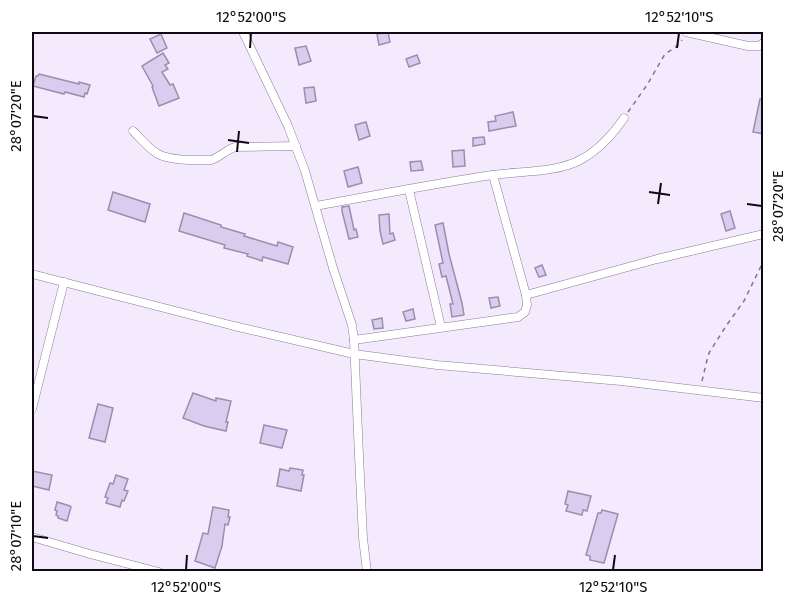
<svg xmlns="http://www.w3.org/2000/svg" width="795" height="603" viewBox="0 0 795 603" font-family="'Fira Sans',sans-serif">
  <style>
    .building { fill: #d8cdee; stroke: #988ead; stroke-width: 1.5 }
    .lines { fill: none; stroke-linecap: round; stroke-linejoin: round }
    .minor-casing { stroke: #8a7b98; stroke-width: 9 }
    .path { stroke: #7e7785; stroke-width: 1.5; stroke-dasharray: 4.5 4.5; stroke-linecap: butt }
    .minor { stroke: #fff; stroke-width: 8 }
    .ticks { fill: none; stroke: #0e0913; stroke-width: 2 }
    .neatline { fill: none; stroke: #0e0913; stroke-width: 2 }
    .ticks-label { font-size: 15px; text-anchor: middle; fill: #0e0913 }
  </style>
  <rect width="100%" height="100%" fill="#f4eafe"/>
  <!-- building -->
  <g class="building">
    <polygon points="388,32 390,42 379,45 377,34"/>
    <polygon points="161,34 167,48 157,53 150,39"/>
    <polygon points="306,46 311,61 299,65 295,48"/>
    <polygon points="163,53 169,63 165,65 168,69 162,72 170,85 173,84 179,98 159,106 152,87 153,86 142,66"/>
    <polygon points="417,55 420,63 409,67 406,59"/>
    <polygon points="39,74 79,84 79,82 90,85 87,94 85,93 84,97 65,92 64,94 33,86 36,76 38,76"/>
    <polygon points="314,87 316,101 306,103 304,88"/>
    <polygon points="760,99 764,100 764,134 753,132"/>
    <polygon points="513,112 516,126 489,131 488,122 496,121 495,116"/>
    <polygon points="366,122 370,136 359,140 355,125"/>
    <polygon points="484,137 485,144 473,146 473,138"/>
    <polygon points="464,150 465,166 453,167 452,151"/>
    <polygon points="421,161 423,170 411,171 410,162"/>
    <polygon points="358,167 362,183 348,187 344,171"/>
    <polygon points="113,192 150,204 145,222 108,210"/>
    <polygon points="349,206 354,230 356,229 358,237 349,239 342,211 342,207"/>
    <polygon points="730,211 735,228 726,231 721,214"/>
    <polygon points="184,213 221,225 221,227 245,234 244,236 277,246 278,242 293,247 288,264 263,257 262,261 247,256 248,254 224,248 225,245 179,231"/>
    <polygon points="389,214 390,234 393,233 395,240 383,244 380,231 379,215"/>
    <polygon points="443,223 449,254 462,303 464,315 452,317 450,304 453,304 446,276 442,277 439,264 443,263 435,225"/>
    <polygon points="542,265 546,275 539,277 535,268"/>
    <polygon points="498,297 500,306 491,308 489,298"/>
    <polygon points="413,309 415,319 406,321 403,312"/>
    <polygon points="382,318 383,328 374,329 372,320"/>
    <polygon points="193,393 216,401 216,398 231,401 226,422 228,422 226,431 204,426 183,418"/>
    <polygon points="98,404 113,408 105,442 89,438"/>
    <polygon points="264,425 287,430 282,448 260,443"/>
    <polygon points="290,468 303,470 302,475 304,475 301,491 277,486 280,469 289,471"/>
    <polygon points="32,471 52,475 49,490 32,486"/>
    <polygon points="116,475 128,479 124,490 128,491 124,501 122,500 120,507 106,503 108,498 105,497 110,483 113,484"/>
    <polygon points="568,491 591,496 587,511 583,510 582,515 566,511 568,505 565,504"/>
    <polygon points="57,502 70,506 71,507 67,521 58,518 58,516 56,515 57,511 55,510"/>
    <polygon points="213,507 229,510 228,517 230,517 228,525 225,524 222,546 215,568 195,561 203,533 208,534"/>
    <polygon points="602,510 618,514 604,563 590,560 590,556 586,555 598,513 601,513"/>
  </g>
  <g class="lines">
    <!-- minor casing -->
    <g class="minor-casing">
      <g id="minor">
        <polyline points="243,32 288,126 305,171 333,268 352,325 354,340 359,456 363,538 367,572"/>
        <polyline points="686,32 748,46 759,46 764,42"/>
        <path d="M133 131C141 139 149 149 158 154 171 161 196 160 211 160 220 157 226 150 235 147L296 146"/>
        <polyline points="409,190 441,327"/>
        <path d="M316 206C375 195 433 184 492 175 520 171 558 173 582 159 600 149 613 134 624 118"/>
        <polyline points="32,274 234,326 354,354 437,365 621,381 764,398"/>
        <polyline points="526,295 657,259 764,234"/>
        <polyline points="354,340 518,317 525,312 527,305 526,295 493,175"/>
        <polyline points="32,409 64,282"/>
        <polyline points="32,537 90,554 159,572"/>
      </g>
    </g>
    <!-- path -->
    <g class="path">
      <polyline points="628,112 647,85 665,54 677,46 682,40"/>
      <polyline points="702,381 707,360 709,353 726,326 744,301 764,260"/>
    </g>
    <!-- minor -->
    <use href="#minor" class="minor"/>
  </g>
  <!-- ticks -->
  <path class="ticks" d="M250 48 251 33M677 48 679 33M33 116 48 118M228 140 249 143M237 152 239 131M649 192 670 195M658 204 661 183M747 204 762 206M33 536 48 538M186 570 187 555M613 570 615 555"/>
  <!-- border -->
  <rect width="795" height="603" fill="none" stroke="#ffffff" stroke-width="66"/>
  <rect x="33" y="33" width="729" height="537" class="neatline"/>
  <g class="ticks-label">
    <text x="251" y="22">12°52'00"S</text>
    <text x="679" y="22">12°52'10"S</text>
    <text transform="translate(16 116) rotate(-90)" y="5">28°07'20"E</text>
    <text transform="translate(778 206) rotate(-90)" y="5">28°07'20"E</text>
    <text transform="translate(16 536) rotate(-90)" y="5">28°07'10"E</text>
    <text x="186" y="592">12°52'00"S</text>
    <text x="613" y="592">12°52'10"S</text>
  </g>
</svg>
